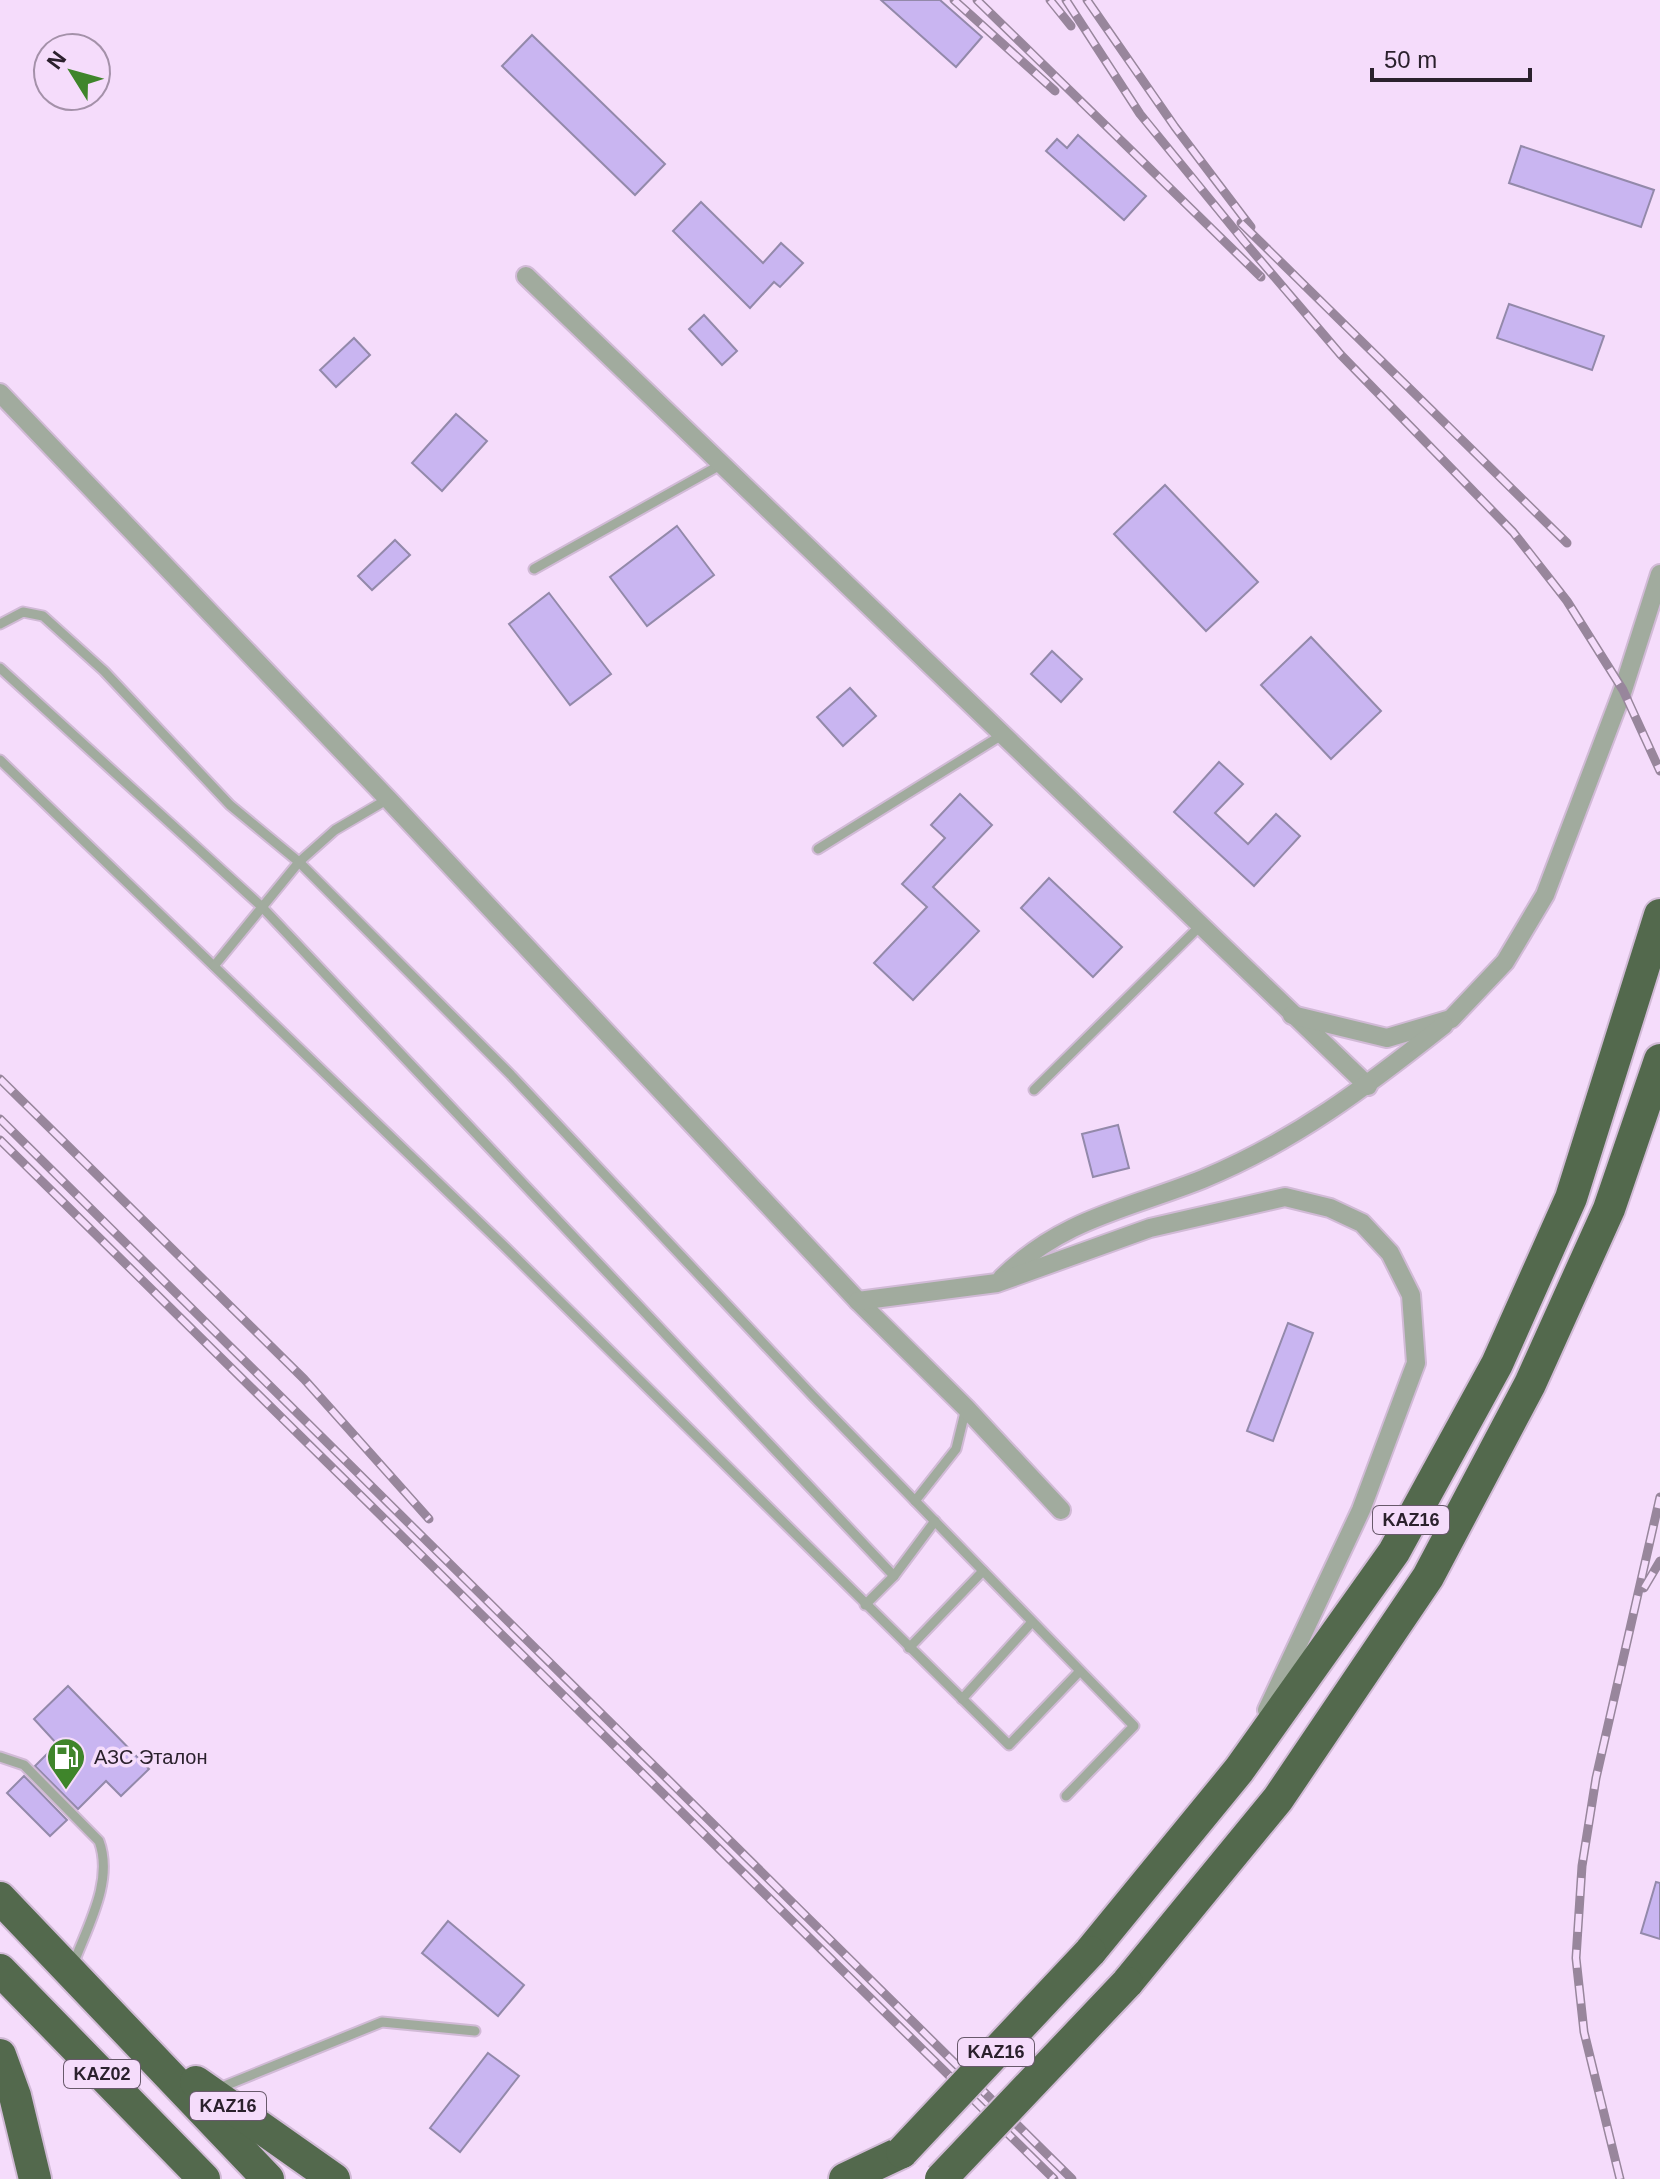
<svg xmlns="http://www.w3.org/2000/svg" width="1660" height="2179" viewBox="0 0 1660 2179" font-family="Arial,sans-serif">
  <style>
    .building { fill: #c9b5f1; stroke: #9389aa; stroke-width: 2 }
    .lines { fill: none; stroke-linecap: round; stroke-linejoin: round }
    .lane-casing { stroke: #d1bad6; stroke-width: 13 }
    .street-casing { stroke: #d1bad6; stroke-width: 22 }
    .highway-casing { stroke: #d1bad6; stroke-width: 36 }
    .lane { stroke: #a1ab9e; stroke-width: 9 }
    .street { stroke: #a1ab9e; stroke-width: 18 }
    .highway { stroke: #53694d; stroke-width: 32 }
    .rail-casing { stroke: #98869c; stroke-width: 9 }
    .rail { stroke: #f5dcfb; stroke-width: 6; stroke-dasharray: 18; stroke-linecap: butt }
    .highway-bridge-casing { stroke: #d1bad6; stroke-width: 36; stroke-linecap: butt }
    .highway-bridge { stroke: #53694d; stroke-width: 32 }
    .labels { text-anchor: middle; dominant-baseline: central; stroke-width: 7; stroke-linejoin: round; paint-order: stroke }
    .shield { fill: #f5dcfb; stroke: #68596b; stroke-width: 2 }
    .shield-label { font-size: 18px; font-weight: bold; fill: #2b212d }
    .poi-label { font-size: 20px; fill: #2b212d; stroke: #f5dcfb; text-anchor: start }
  </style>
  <rect width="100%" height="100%" fill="#f5dcfb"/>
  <!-- building -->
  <g class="building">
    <polygon points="881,0 940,0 982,37 956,67"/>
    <polygon points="532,35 665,164 635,195 502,66"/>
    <polygon points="1078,135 1146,196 1124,220 1046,151 1057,139 1067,148"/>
    <polygon points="1521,146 1654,190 1641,227 1509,183"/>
    <polygon points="701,202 763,263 781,243 803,263 780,287 774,282 750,308 673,231"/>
    <polygon points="1509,304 1604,336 1592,370 1497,338"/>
    <polygon points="704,315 737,351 722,365 689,329"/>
    <polygon points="354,338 370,355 336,387 320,370"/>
    <polygon points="456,414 487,441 442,491 412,463"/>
    <polygon points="1165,485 1258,582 1206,631 1114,534"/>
    <polygon points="677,526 714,575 647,626 610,577"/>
    <polygon points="395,540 410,555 372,590 358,576"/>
    <polygon points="549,593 611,674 570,705 509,624"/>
    <polygon points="1311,637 1381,711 1331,759 1261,685"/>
    <polygon points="1052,651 1082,679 1061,702 1031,674"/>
    <polygon points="850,688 876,716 843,746 817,717"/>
    <polygon points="1219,762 1243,784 1215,813 1248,844 1276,814 1300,836 1254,886 1174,812"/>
    <polygon points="960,794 992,825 933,887 979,931 913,1000 874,963 927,907 902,884 945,838 931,825"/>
    <polygon points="1049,878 1122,947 1093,977 1021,908"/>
    <polygon points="1118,1125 1129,1168 1093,1177 1082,1134"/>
    <polygon points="1288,1323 1313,1333 1273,1441 1247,1431"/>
    <polygon points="68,1686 149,1769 121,1796 106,1781 78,1809 35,1766 57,1744 34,1719"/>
    <polygon points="24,1776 67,1820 50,1836 7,1793"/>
    <polygon points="1656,1882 1660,1883 1660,1939 1641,1933"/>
    <polygon points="448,1921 524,1985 498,2016 422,1953"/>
    <polygon points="488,2053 519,2076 460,2152 430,2128"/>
  </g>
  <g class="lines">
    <!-- lane casing -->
    <g class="lane-casing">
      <g id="lane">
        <polyline points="534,569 722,464"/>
        <polyline points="0,624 23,612 43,616 104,671 230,805 299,862 511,1075 813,1396 1134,1726 1066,1796"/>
        <polyline points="0,668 261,906 894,1576"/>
        <polyline points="0,760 503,1245 1009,1745 1080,1671"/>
        <polyline points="818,849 1002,735"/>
        <polyline points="214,966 299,862 335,830 388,799"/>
        <polyline points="1034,1090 1201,925"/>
        <polyline points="915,1501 956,1449 966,1408"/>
        <polyline points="865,1605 894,1576 935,1521"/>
        <polyline points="909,1648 983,1571"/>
        <polyline points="962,1699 1032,1622"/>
        <path d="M0 1757 24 1765 99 1841C114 1881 87 1927 73 1965"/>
        <polyline points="217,2089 382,2022 475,2031"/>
      </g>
    </g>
    <!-- street casing -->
    <g class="street-casing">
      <g id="street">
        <polyline points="526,276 1368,1086"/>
        <polyline points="0,393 388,799 858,1301 966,1408 1061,1510"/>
        <polyline points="1292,1015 1387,1038 1451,1019 1505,962 1545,895 1623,690 1660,574"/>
        <path d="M1002 1278C1063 1218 1128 1209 1203 1179 1295 1141 1367 1086 1444 1025"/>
        <polyline points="858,1301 997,1283 1150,1228 1285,1197 1330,1208 1362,1223 1390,1253 1411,1295 1416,1363 1361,1510 1267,1710"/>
      </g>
    </g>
    <!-- highway casing -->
    <g class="highway-casing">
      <g id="highway">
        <polyline points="0,1898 268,2179"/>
        <polyline points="1090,1952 1239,1770 1394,1552 1497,1364 1571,1198 1660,915"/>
        <polyline points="0,1970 204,2179"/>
        <polyline points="1127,1983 1278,1799 1428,1577 1530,1384 1609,1209 1660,1060"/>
        <polyline points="0,2055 15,2096 35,2179"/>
        <polyline points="196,2082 334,2179"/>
        <polyline points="845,2179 902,2152"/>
      </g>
    </g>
    <!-- lane -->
    <use href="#lane" class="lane"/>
    <!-- street -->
    <use href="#street" class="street"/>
    <!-- highway -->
    <use href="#highway" class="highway"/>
    <!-- rail casing -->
    <g class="rail-casing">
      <g id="rail">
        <polyline points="954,0 1055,91"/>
        <polyline points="977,0 1261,277"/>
        <polyline points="1050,0 1071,26"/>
        <polyline points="1066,0 1140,114 1243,240 1341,355 1513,532 1567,601 1623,690 1660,771"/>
        <polyline points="1087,0 1175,127 1251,227"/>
        <polyline points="1241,223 1567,543"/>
        <polyline points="0,1079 304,1379 429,1519"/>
        <polyline points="0,1119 1072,2179"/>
        <polyline points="0,1140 1054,2179"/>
        <polyline points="1644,1588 1660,1561"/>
        <polyline points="1620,2179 1584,2032 1576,1958 1582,1866 1596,1778 1660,1497"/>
      </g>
    </g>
    <!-- rail -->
    <use href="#rail" class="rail"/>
    <!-- highway-bridge casing -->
    <g class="highway-bridge-casing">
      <g id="highway-bridge">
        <polyline points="902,2152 1090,1952"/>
        <polyline points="941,2179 1127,1983"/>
      </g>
    </g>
    <!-- highway-bridge -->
    <use href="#highway-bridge" class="highway-bridge"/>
  </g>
  <!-- icons -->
  <defs>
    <g id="fuel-pin" transform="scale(2)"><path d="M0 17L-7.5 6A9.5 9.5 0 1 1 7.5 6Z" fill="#3f852b" stroke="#f5dcfb"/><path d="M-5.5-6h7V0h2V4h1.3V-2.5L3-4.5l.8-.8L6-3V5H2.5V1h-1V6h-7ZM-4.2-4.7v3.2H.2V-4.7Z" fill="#fff"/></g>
  </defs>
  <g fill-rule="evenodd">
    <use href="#fuel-pin" x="66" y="1757"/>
  </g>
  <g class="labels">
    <!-- shield labels -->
    <g class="shield">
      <rect x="1373" y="1506" width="76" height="28" rx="6"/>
      <rect x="958" y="2038" width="76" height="28" rx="6"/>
      <rect x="64" y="2060" width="76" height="28" rx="6"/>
      <rect x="190" y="2092" width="76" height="28" rx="6"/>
    </g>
    <g class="shield-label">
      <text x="1411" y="1520">KAZ16</text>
      <text x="996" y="2052">KAZ16</text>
      <text x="102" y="2074">KАZ02</text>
      <text x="228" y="2106">KAZ16</text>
    </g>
    <!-- poi labels -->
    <g class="poi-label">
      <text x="94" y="1757">АЗС Эталон</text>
    </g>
  </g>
  <!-- north arrow -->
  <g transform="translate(72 72) rotate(307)"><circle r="38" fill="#f5dcfb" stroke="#a491a9" stroke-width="2"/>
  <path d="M0-6L14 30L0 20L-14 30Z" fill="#3f852b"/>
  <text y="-12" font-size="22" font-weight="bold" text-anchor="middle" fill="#2b212d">N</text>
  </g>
  <!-- scale -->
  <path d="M1372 68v12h158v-12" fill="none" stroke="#2b212d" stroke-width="4"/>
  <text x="1384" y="68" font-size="24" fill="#2b212d" stroke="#f5dcfb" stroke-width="6" paint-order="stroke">50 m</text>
</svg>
